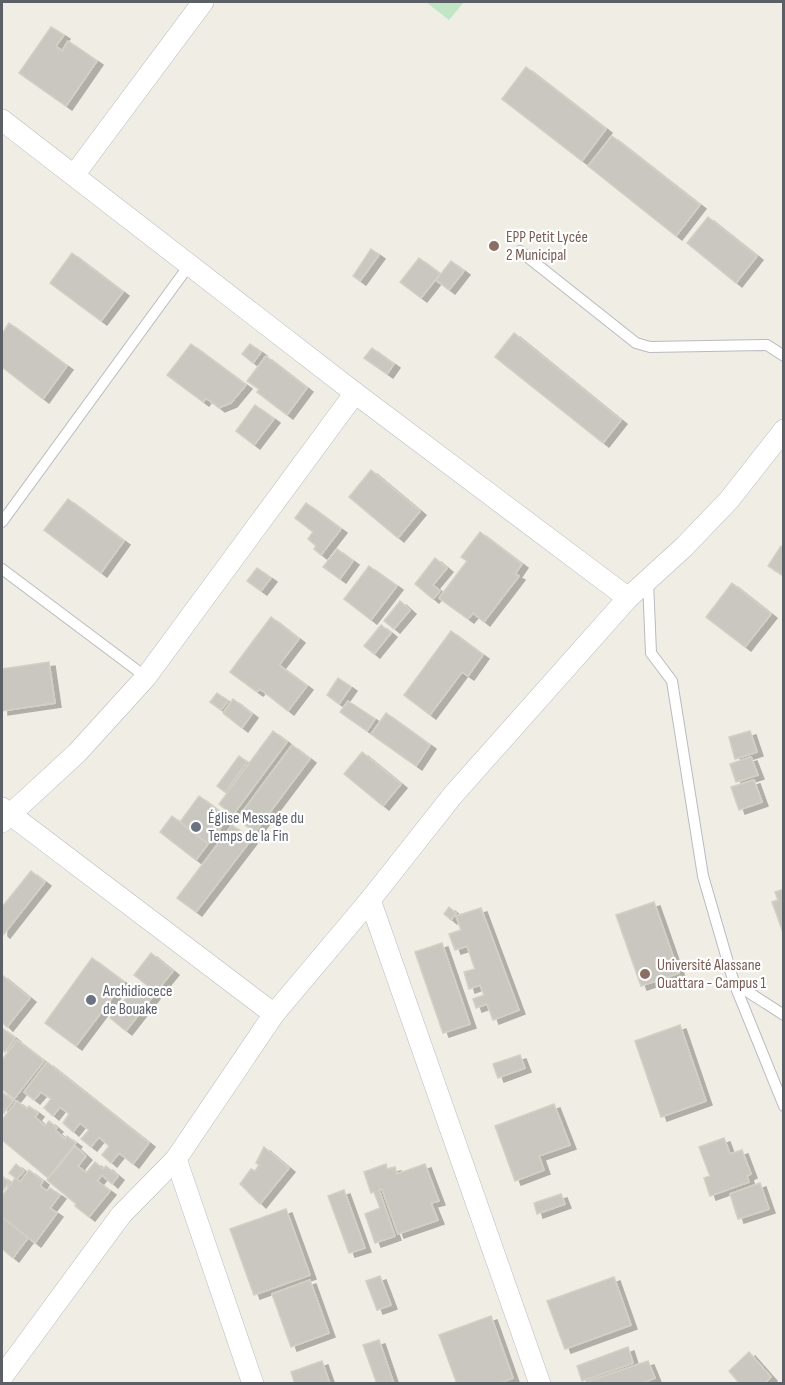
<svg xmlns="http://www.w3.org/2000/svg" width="785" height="1385" viewBox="0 0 785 1385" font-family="'Sofia Sans Condensed',sans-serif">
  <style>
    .pitch { fill: #c1e6c5 }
    .building { fill: #cac7c1; stroke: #d3d0c3; stroke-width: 1.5; filter: url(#shadow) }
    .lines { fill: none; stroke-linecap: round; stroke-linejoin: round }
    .lane-casing { stroke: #b9bbc0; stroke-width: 12 }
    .street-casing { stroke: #b9bbc0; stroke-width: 22 }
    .lane { stroke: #fff; stroke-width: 10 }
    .street { stroke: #fff; stroke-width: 21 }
    .education-dot { fill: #8d6e63; stroke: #fff; stroke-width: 2 }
    .worship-dot { fill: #6b7280; stroke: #fff; stroke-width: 2 }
    .labels { text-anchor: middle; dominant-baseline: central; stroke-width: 4.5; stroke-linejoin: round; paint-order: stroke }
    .education-label { font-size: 16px; fill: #785e54; stroke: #fff; text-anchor: start }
    .worship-label { font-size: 16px; fill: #5b616d; stroke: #fff; text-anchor: start }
  </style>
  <defs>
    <filter id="shadow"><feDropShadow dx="6" dy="4" stdDeviation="0" flood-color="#0004"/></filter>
  </defs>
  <rect width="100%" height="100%" fill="#efede4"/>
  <!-- pitch -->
  <polygon class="pitch" points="426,2 464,2 449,20"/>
  <!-- building -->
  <g class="building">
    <polygon points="51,27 64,35 56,46 62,51 68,41 97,61 66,106 19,73"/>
    <polygon points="526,67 606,129 582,161 502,99"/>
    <polygon points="612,136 700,205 676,236 588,166"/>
    <polygon points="708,217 757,256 736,283 687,243"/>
    <polygon points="371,249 379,255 360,281 353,276"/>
    <polygon points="72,253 123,292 101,321 50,283"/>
    <polygon points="419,258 440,274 421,298 400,282"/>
    <polygon points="451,261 464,271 449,290 436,280"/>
    <polygon points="9,323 67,366 43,399 2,367 2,334"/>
    <polygon points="514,333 621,420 603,443 495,357"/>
    <polygon points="191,344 246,385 231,403 219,408 206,398 203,402 167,375"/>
    <polygon points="250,344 261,352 253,363 242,354"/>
    <polygon points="372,348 394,364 387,374 364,358"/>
    <polygon points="266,356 307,388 287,415 257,392 259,389 247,381"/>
    <polygon points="255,405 274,419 254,445 236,431"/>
    <polygon points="371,470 420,511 398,538 349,497"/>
    <polygon points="68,499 124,541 101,573 44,530"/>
    <polygon points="306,503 341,529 321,555 314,549 316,546 308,539 313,532 295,518"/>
    <polygon points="480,532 522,564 515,574 519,576 484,622 473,613 468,619 439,598 467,561 461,557"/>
    <polygon points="781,546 784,548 784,576 768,566"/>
    <polygon points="337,549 353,561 340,579 323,567"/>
    <polygon points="435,558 447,568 433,585 440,591 433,599 415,584"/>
    <polygon points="369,566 397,586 371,620 344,599"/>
    <polygon points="257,568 271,578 261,591 247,581"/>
    <polygon points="732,583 771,614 745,647 706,617"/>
    <polygon points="400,601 410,610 394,629 384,621"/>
    <polygon points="271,617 299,639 279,665 307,686 288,711 260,689 257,692 230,672"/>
    <polygon points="381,625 391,633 374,654 364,646"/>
    <polygon points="451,631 483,655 468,676 462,672 430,715 404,695"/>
    <polygon points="49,662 55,703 2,711 2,669"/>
    <polygon points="338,678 351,687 339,704 327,695"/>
    <polygon points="217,693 228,701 221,710 210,702"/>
    <polygon points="233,699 252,714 242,728 223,713"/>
    <polygon points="348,701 375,719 367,731 340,712"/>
    <polygon points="386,713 430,745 416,766 371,734"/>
    <polygon points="273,731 287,742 233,815 219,804"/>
    <polygon points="750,731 757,752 735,759 729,737"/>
    <polygon points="292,745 310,759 255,832 237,819"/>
    <polygon points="362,752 401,784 383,806 344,774"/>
    <polygon points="239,756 247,762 225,792 217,786"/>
    <polygon points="751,757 758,775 736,782 730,764"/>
    <polygon points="754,780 762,802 739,810 731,787"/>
    <polygon points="199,796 228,818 208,844 180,822"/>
    <polygon points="172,816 208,844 196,860 160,832"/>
    <polygon points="232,825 251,840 196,912 177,898"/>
    <polygon points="31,871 45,882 4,934 2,932 2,907"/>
    <polygon points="784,889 784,935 772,902 778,900 775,892"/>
    <polygon points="654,902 679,973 641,986 616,915"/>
    <polygon points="449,907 456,913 451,920 444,914"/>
    <polygon points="481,908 519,1010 493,1020 487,1004 476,1008 473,999 484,995 480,985 469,989 464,972 475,969 467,946 455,950 449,934 461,930 456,916"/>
    <polygon points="442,943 470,1024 443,1033 415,952"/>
    <polygon points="151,953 173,971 156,992 134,975"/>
    <polygon points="92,958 124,982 76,1046 45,1023"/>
    <polygon points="2,975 30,998 7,1027 2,1022"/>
    <polygon points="138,983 154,995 126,1031 110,1018"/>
    <polygon points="680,1025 706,1101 661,1117 635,1041"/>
    <polygon points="2,1028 15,1038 5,1052 2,1049"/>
    <polygon points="17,1040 44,1061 14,1099 2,1089 2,1060"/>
    <polygon points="520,1055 525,1068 498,1078 493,1064"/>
    <polygon points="47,1062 149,1143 133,1164 119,1153 111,1163 102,1155 109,1146 99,1137 91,1147 81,1139 89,1130 80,1123 73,1132 63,1123 69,1114 60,1107 53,1116 44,1108 51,1099 41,1092 34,1100 24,1092"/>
    <polygon points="2,1092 13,1101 2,1115"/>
    <polygon points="17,1101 27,1109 29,1106 38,1113 35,1117 45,1126 49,1121 57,1128 55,1130 65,1139 67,1136 76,1143 48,1178 2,1140 2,1120"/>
    <polygon points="554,1104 570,1145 539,1156 544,1170 515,1181 495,1126"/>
    <polygon points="724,1138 730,1154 742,1150 751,1174 747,1176 749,1182 710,1196 704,1178 710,1176 699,1147"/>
    <polygon points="75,1146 86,1156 78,1166 86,1173 95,1162 103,1169 106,1166 118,1176 112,1184 102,1175 97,1181 110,1191 89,1217 75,1206 76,1204 47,1180"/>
    <polygon points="264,1147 289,1168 260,1204 240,1184 251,1169 255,1171 259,1165 256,1163"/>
    <polygon points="16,1164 24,1171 17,1179 9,1173"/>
    <polygon points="386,1164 387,1169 395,1167 397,1174 425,1164 439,1201 431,1203 438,1220 398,1234 382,1189 379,1190 395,1236 375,1243 365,1214 380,1208 374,1192 371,1193 364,1172"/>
    <polygon points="29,1170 43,1181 40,1186 47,1191 50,1188 60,1195 50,1208 57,1213 35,1243 2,1217 2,1196 15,1178 20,1182"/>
    <polygon points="2,1176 9,1182 2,1192"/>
    <polygon points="760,1183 769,1209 738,1219 730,1194"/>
    <polygon points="344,1190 365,1248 349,1253 328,1196"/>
    <polygon points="561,1194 565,1204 537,1214 534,1203"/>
    <polygon points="286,1209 310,1275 254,1295 230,1229"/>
    <polygon points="2,1217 28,1238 13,1258 2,1249"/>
    <polygon points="380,1276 391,1305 377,1310 366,1281"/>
    <polygon points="614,1277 631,1325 565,1349 547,1301"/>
    <polygon points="310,1280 329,1333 291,1347 272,1294"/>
    <polygon points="491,1316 513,1378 498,1384 457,1384 439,1335"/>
    <polygon points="379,1340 394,1384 377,1384 363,1345"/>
    <polygon points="628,1347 633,1363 582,1381 577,1366"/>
    <polygon points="749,1352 771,1377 764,1384 740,1384 729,1371"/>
    <polygon points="322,1361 330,1384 295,1384 291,1372"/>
    <polygon points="648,1361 655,1378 640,1384 588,1384 587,1382"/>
  </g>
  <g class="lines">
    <!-- lane casing -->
    <g class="lane-casing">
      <g id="lane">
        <polyline points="520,251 636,343 650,347 767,345 784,356"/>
        <polyline points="2,522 190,264"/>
        <polyline points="2,569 146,677"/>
        <polyline points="648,581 651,653 672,681 703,876 734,983 784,1106"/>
        <polyline points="734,983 784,1015"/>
      </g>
    </g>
    <!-- street casing -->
    <g class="street-casing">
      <g id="street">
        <polyline points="2,120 355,393 628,598"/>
        <polyline points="74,175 203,2"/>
        <polyline points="2,808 274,1014"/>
        <polyline points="2,822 77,753 146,677 355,393"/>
        <polyline points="370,900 540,1384"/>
        <polyline points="176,1159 253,1384"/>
        <polyline points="2,1377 121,1215 176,1159 274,1014 370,900 453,795 628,598 684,547 729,500 784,430"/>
      </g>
    </g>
    <!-- lane -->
    <use href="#lane" class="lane"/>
    <!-- street -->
    <use href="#street" class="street"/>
  </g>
  <!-- markers -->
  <g class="education-dot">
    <circle cx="494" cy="246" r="6"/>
    <circle cx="645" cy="974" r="6"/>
  </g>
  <g class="worship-dot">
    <circle cx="196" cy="827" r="6"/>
    <circle cx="91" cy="1000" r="6"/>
  </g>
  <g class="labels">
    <!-- education labels -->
    <g class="education-label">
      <text x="506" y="237">EPP Petit Lycée<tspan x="506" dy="18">2 Municipal</tspan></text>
      <text x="657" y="965">Université Alassane<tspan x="657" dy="18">Ouattara - Campus 1</tspan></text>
    </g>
    <!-- worship labels -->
    <g class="worship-label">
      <text x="208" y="818">Église Message du<tspan x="208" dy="18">Temps de la Fin</tspan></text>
      <text x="103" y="991">Archidiocece<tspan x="103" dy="18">de Bouake</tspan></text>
    </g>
  </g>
  <!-- border -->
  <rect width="785" height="1385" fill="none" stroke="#5c5f65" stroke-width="6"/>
</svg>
